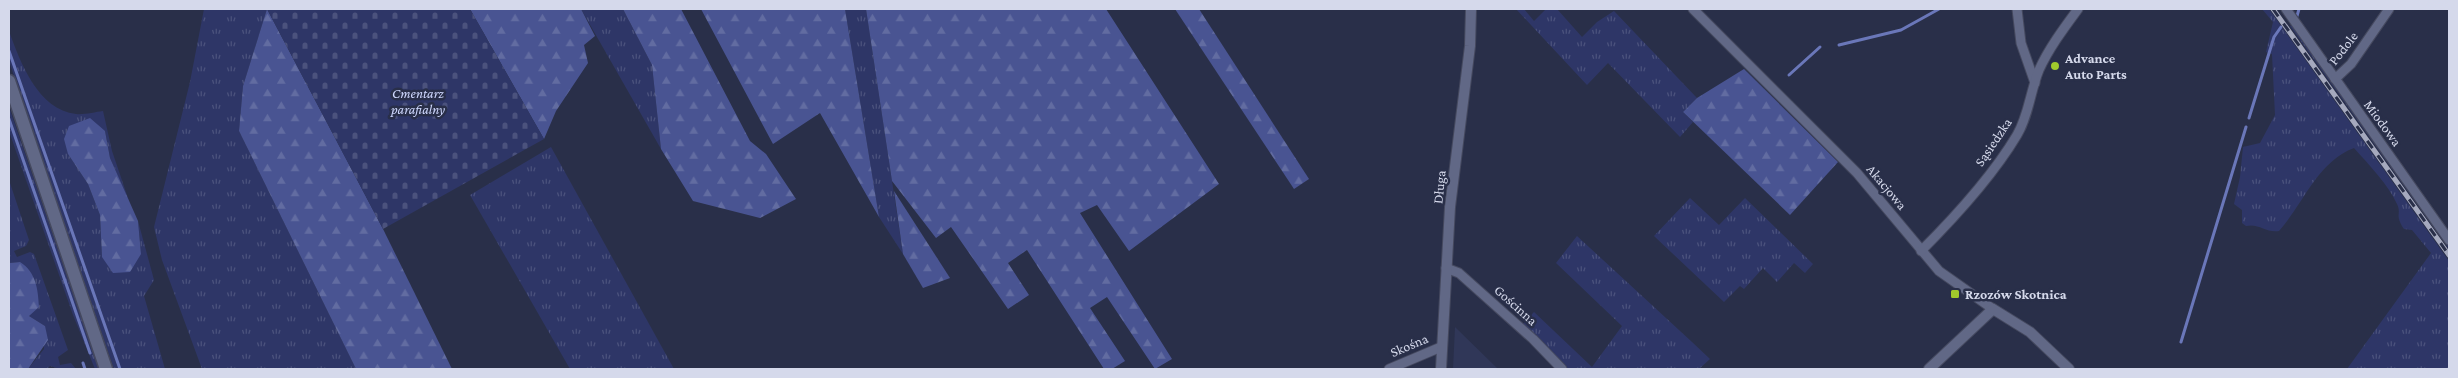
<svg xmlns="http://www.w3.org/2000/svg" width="2458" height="378" viewBox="0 0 2458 378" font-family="'Crimson Pro',serif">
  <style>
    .built { fill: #303758 }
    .grass { fill: url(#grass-tufts) }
    .forest { fill: url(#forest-firs) }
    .cemetery { fill: url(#cemetery-stones) }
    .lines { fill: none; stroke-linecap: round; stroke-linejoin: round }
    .stream { stroke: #6a77b9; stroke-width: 3 }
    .minor-casing { stroke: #45495f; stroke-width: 11 }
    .tertiary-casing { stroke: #45495f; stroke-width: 12 }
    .secondary-casing { stroke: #45495f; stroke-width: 15 }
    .minor { stroke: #616886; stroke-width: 9 }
    .tertiary { stroke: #616886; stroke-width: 10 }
    .secondary { stroke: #616886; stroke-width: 12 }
    .rail-casing { stroke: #a5a9be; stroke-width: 5 }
    .rail { stroke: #292f49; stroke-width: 3; stroke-dasharray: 9; stroke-linecap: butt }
    .poi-dot { fill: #a0c92c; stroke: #292f49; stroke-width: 2 }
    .labels { text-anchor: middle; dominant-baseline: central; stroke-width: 5; stroke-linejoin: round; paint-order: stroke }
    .street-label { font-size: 14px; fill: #d5d9eb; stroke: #292f49 }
    .poi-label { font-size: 14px; font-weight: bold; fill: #d5d9eb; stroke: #292f49; text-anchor: start }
    .park-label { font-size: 14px; font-style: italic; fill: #ced7fd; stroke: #292f49 }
  </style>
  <defs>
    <pattern id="grass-tufts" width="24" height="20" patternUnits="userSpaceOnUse" patternTransform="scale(1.25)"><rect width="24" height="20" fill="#2e3667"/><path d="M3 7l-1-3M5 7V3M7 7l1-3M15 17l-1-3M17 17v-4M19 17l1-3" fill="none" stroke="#4b527d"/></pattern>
    <pattern id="forest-firs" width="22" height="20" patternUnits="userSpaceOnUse" patternTransform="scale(1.25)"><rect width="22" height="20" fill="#495492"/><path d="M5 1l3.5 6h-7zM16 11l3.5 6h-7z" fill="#626ca1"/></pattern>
    <pattern id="cemetery-stones" width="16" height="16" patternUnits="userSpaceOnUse" patternTransform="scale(1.25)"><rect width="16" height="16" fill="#2e3667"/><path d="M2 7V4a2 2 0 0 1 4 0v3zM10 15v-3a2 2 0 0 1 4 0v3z" fill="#4b527d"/></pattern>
  </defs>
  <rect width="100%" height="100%" fill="#292f49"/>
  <!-- built -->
  <polygon class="built" points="1455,327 1498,369 1453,369"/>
  <!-- grass -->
  <g class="grass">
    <polygon points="204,9 267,9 243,86 239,131 356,369 202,369 162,260 154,227 190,82"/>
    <polygon points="581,9 623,9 652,65 661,149"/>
    <polygon points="845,9 866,9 903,254 879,217"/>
    <polygon points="1516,9 1524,9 1534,21 1546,9 1557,9 1582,37 1597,22 1614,11 1697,98 1683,112 1693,122 1680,137 1608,63 1587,85"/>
    <path d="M2262 9H2269L2449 261V369H2347L2431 253 2412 230 2404 229C2394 214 2402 214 2397 204 2388 184 2369 165 2354 148 2317 162 2304 203 2279 231 2266 233 2259 223 2246 226L2242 223V210L2234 204 2240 177 2243 147 2260 143 2275 115 2272 54 2266 52 2273 22Z"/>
    <polygon points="2293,24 2449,242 2449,249 2290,26"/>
    <path d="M9 31C20 62 38 110 76 114 84 115 95 112 103 111L112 151 130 204 110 158 105 131 68 154 88 184 100 215 102 257 141 254 138 221 154 280 144 296 165 369H114L9 61Z"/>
    <polygon points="9,107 99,369 95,369 73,315 9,131"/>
    <polygon points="551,147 674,369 570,369 470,195"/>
    <polygon points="9,180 29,240 26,246 14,251 17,257 30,252 34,254 68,350 58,357 60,365 71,363 76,369 60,369 50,366 47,369 28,369 44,349 45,326 29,316 31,312 20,262 9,263"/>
    <polygon points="1690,198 1719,225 1745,198 1813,264 1805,273 1794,263 1777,282 1763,268 1744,289 1740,286 1724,302 1654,236"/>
    <polygon points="1577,236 1692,342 1710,359 1699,369 1568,369 1522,325 1534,312 1592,367 1622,326 1556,263"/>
  </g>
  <!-- forest -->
  <g class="forest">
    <polygon points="267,9 383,229 452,369 356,369 239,131 243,86"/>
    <polygon points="470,9 581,9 595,36 584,45 588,63 556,111 544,139"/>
    <polygon points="623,9 681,9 750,141 766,154 796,199 760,218 693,201 661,149 652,65"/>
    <polygon points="701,9 845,9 879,217 820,113 773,144"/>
    <polygon points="866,9 1106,9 1219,184 1129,251 1097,205 1080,213 1172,359 1155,369 1107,297 1090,308 1125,361 1112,369 1104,369 1027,250 1008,263 1029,295 1008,309 951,227 936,238 892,181"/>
    <polygon points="1175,9 1199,9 1309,179 1294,189"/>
    <polygon points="1744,69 1838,162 1790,215 1683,112 1697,98"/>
    <polygon points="90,118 105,131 110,158 138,221 141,254 130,272 113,273 102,257 100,215 88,184 68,154 64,139 69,126"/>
    <polygon points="894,191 950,278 923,288 903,254"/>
    <path d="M20 262C36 272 38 289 39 307L29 316 45 326 48 340 28 369H9V263Z"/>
  </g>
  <!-- cemetery -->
  <polygon class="cemetery" points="267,9 470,9 544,139 383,229"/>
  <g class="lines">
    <!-- stream -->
    <g class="stream">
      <polyline points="2297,16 2299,9"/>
      <polyline points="1839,45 1901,30 1939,9"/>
      <polyline points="9,51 120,369"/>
      <polyline points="1789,75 1820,47"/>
      <polyline points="2249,118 2274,37 2281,27"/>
      <polyline points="9,119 90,353"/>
      <polyline points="2181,342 2246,127"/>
      <polyline points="83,363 85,369"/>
    </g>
    <!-- minor casing -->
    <g class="minor-casing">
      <g id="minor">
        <polyline points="1693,9 1857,173 1939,271 1993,309"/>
        <polyline points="2017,9 2021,43 2035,83"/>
        <polyline points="2286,9 2449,240"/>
        <polyline points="2335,79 2351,64 2389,9"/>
        <path d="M1921 251C1956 216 1992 177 2017 135 2029 115 2030 92 2039 70 2049 48 2064 28 2078 9"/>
        <polyline points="1446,268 1459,273 1533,339 1562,369"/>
        <polyline points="1389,369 1441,347"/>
      </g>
    </g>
    <!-- tertiary casing -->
    <g class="tertiary-casing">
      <g id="tertiary">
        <polyline points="1441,369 1450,207 1470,46 1471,9"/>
        <polyline points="1929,369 1993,309 2030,332 2069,369"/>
      </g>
    </g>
    <!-- secondary casing -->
    <g class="secondary-casing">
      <polyline id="secondary" points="9,81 106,369"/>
    </g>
    <!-- minor -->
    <use href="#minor" class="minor"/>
    <!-- tertiary -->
    <use href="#tertiary" class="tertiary"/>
    <!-- secondary -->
    <use href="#secondary" class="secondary"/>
    <!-- rail casing -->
    <g class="rail-casing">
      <polyline id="rail" points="2273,9 2449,255"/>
    </g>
    <!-- rail -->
    <use href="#rail" class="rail"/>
  </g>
  <!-- markers -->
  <g class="poi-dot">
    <circle cx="2055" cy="66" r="5"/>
    <rect x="1950" y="289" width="10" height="10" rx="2.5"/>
  </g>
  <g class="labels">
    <!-- street labels -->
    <g class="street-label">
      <text transform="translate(2343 48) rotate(-52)">Podole</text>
      <text transform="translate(2383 123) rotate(54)">Miodowa</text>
      <text transform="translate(1993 142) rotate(-56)">Sąsiedzka</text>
      <text transform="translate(1439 187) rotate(-84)">Długa</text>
      <text transform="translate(1887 187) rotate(50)">Akacjowa</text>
      <text transform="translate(1516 305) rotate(42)">Gościnna</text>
      <text transform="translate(1409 345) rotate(-23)">Skośna</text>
    </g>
    <!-- poi labels -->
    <g class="poi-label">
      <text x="2065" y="58">Advance<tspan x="2065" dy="16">Auto Parts</tspan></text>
      <text x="1965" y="294">Rzozów Skotnica</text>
    </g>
    <!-- park labels -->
    <g class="park-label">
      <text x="418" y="93">Cmentarz<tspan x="418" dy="16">parafialny</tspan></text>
    </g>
  </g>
  <!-- border -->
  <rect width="2458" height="378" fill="none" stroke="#d5d9eb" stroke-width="20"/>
</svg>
